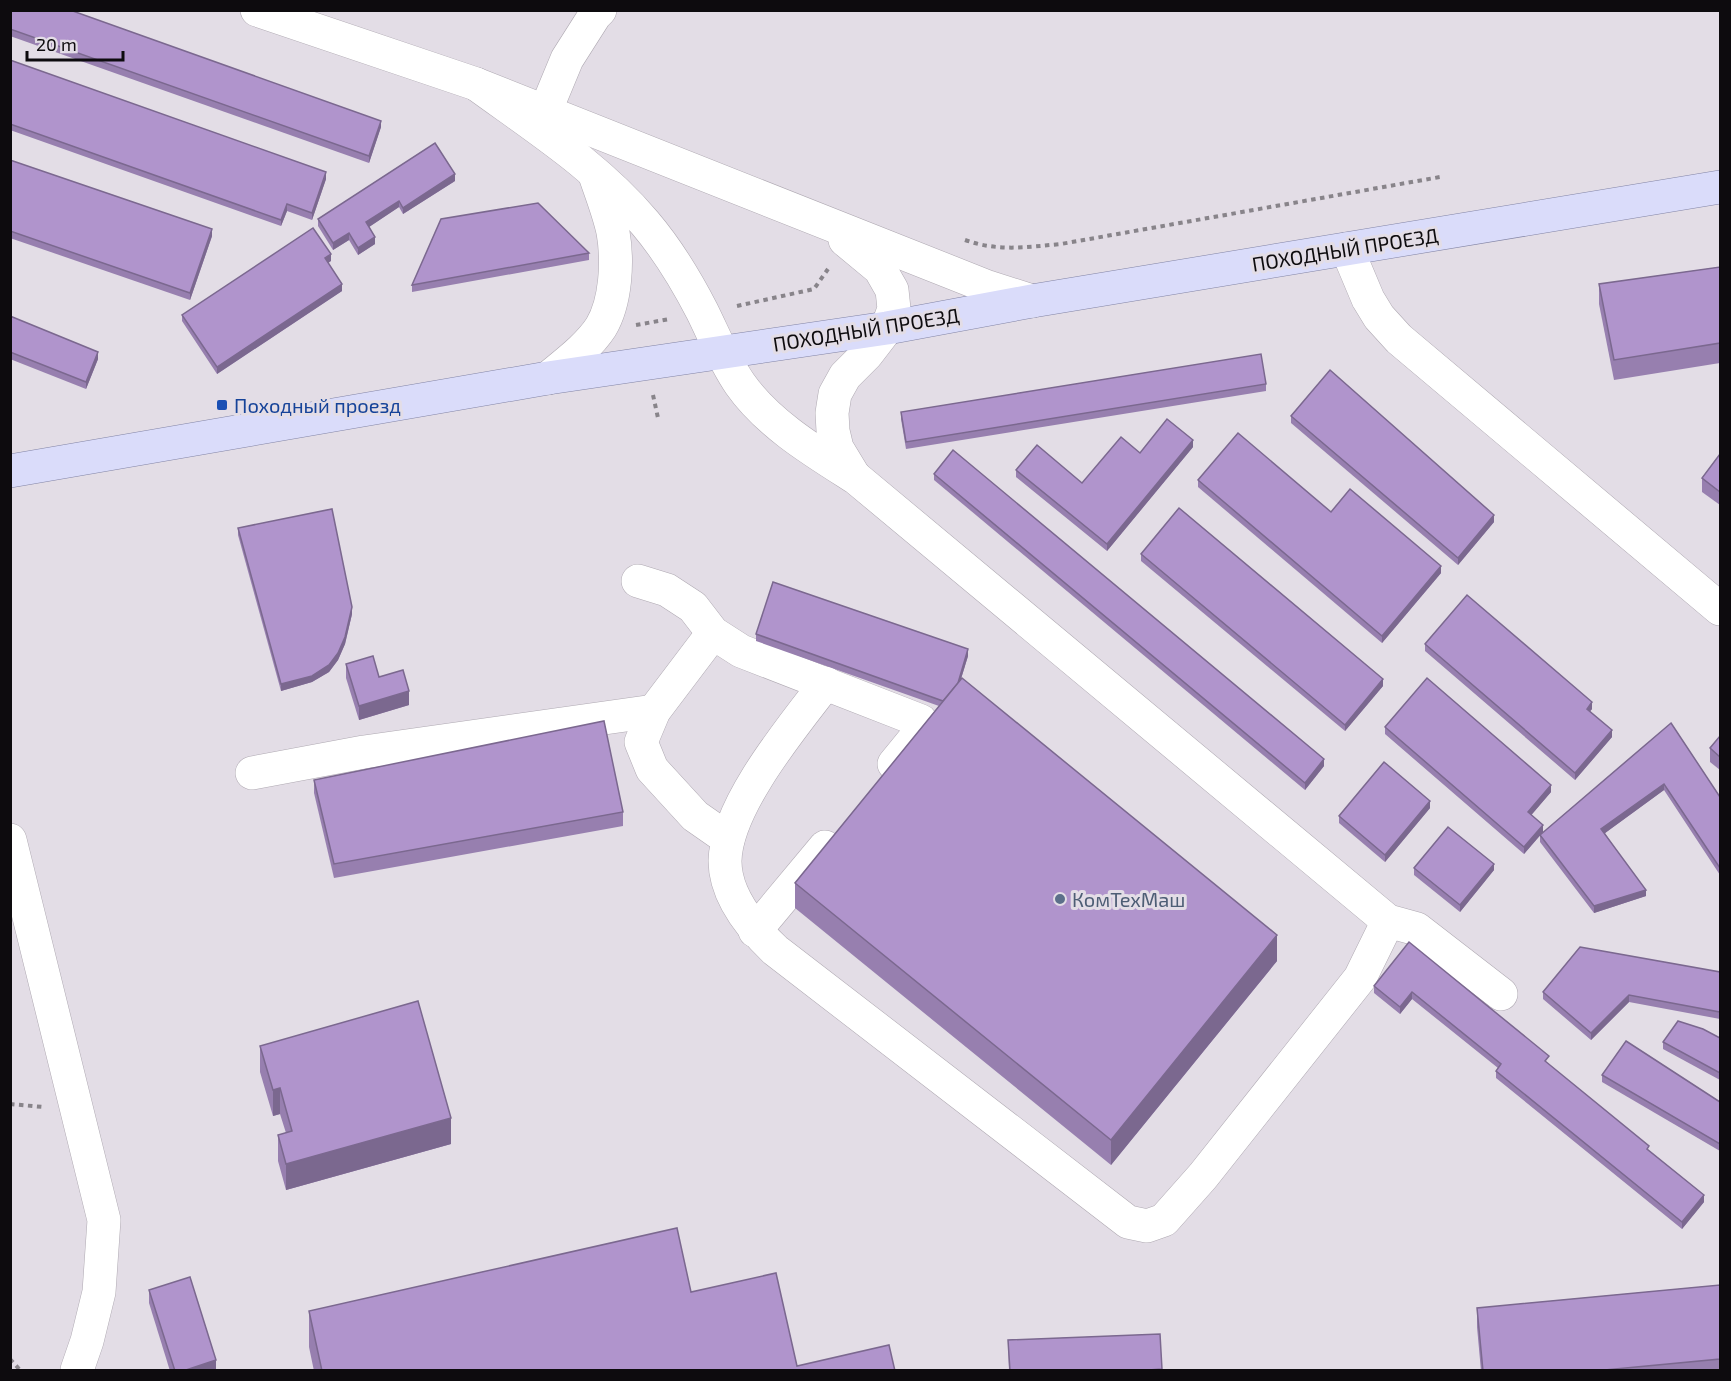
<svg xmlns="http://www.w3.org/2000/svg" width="1731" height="1381" viewBox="0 0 1731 1381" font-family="'Exo 2',sans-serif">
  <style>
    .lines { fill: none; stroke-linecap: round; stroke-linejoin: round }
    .minor-casing { stroke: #afa9b2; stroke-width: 34 }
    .major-casing { stroke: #8284a5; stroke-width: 34 }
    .path { stroke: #88848a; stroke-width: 4; stroke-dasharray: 4.5 4.5; stroke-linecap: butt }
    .minor { stroke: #fff; stroke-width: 33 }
    .major { stroke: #dadcfa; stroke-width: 33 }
    .wall { fill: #977faf }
    .shaded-wall { fill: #7b688f }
    .building { fill: #b094cc; stroke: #7b688f; stroke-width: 1.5 }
    .transit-dot { fill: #1a4fb4; stroke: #e3dde6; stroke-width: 2 }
    .service-dot { fill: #5c6f8a; stroke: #e3dde6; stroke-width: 2 }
    .labels { text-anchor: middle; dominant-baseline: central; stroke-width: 6; stroke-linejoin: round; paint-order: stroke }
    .street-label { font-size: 20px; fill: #0d0b0e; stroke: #e3dde6 }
    .transit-label { font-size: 20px; fill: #164399; stroke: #e3dde6; text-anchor: start }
    .service-label { font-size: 20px; fill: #4e5e75; stroke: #e3dde6; text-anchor: start }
  </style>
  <rect width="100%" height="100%" fill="#e3dde6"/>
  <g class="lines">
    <!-- minor casing -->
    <g class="minor-casing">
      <g id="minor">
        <polyline points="257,10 476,84 988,287 1032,301"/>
        <path d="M476 84C535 127 598 167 645 223 668 250 686 280 702 311 714 335 724 361 740 384 768 424 815 452 856 478L1388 921 1417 929 1501 994"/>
        <polyline points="545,112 567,59 595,15 600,10"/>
        <polyline points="845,240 880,269 892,290 894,309 887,328 867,354 845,376 835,394 832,413 833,431 837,448 854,476"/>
        <polyline points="1347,249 1368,299 1379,317 1399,339 1720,609"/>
        <path d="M548 378C566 363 588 347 601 327 616 302 618 261 613 232 609 213 601 193 595 175"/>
        <polyline points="638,581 667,590 693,607 713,633 741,651 921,721 921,731 894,764"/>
        <polyline points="713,633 654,711 641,742 652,769 695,816 728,839"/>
        <path d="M826 683C793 726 726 806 725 861 725 896 751 927 775 950L1128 1222 1147 1226 1164 1220 1203 1176 1360 978 1388 921"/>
        <polyline points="252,773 364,752 654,711"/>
        <polyline points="10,840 104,1220 99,1292 87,1341 77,1370"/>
        <polyline points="755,931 825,847"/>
      </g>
    </g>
    <!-- major casing -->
    <g class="major-casing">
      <polyline id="major" points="10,471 548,378 887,328 1032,301 1720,187"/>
    </g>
    <!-- path -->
    <g class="path">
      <path d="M965 240C999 252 1027 247 1061 244L1440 177"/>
      <polyline points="737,306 814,289 828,269"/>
      <polyline points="636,325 670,319"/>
      <polyline points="653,395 658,418"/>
      <polyline points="10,1104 43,1107"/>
      <polyline points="10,1359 20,1370"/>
    </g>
    <!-- minor -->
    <use href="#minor" class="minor"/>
    <!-- major -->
    <use href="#major" class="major"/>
  </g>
  <!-- wall -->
  <g class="wall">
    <polygon points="10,10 381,127 369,163 10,36"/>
    <polygon points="10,60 326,179 312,220 287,211 281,226 10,130"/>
    <polygon points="10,160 212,236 190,300 10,238"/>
    <polygon points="455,181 403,214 399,207 369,227 375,244 358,255 349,240 333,250 318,226 318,219"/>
    <polygon points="589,253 589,260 412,292 412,285"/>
    <polygon points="331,261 328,263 342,291 217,374 182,321 182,315"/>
    <polygon points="1720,267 1720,363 1614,380 1599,304 1599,284"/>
    <polygon points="10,316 98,359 86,389 10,359"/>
    <polygon points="1266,384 1266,391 906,449 901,419 901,412"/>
    <polygon points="1291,416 1494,522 1458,565 1291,423"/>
    <polygon points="1193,447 1107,551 1016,477 1016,470 1082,483 1140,453"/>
    <polygon points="1720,454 1720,505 1702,492 1702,478"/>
    <polygon points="934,474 1324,766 1305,790 934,480"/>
    <polygon points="1198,480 1331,512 1441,573 1382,643 1198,487"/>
    <polygon points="238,528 352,614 345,644 338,660 329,672 312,682 281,691 238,535"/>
    <polygon points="1141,554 1383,686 1345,731 1141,561"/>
    <polygon points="756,634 968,656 961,679 1277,961 1111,1165 795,908 795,883 939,706 756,641"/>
    <polygon points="1425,644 1592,709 1590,711 1612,737 1575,780 1425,651"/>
    <polygon points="346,664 409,705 359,720 346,678"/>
    <polygon points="1671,723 1720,797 1720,875 1664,790 1605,833 1646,896 1594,913 1540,842 1540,835"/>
    <polygon points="1385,727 1551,792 1531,815 1543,832 1524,854 1385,734"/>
    <polygon points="1720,736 1720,770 1710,762 1710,748"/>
    <polygon points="314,780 623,812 623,826 334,878 314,793"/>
    <polygon points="1430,808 1385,862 1339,823 1339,816"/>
    <polygon points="1414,868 1494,870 1460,912 1414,875"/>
    <polygon points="1409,942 1649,1151 1704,1202 1682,1229 1496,1078 1496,1071 1498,1068 1412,999 1400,1014 1374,993 1374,986"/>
    <polygon points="1720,972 1720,1019 1629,1002 1591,1040 1543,999 1543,992"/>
    <polygon points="1720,1038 1720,1080 1663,1049 1663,1042"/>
    <polygon points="260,1046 451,1144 286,1190 278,1161 278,1135 286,1133 280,1114 273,1116 260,1072"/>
    <polygon points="1602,1075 1720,1102 1720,1151 1602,1082"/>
    <polygon points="1720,1285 1720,1371 1481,1371 1477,1327 1477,1308"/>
    <polygon points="149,1290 216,1371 170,1371 149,1303"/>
    <polygon points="691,1292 797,1366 895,1371 314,1371 309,1347 309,1311"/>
    <polygon points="1160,1334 1162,1371 1009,1371 1008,1340"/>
  </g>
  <!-- shaded-wall -->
  <g class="shaded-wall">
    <polygon points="381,121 381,127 369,163 369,156"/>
    <polygon points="326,172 326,179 312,220 312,213"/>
    <polygon points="455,174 455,181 403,214 403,208"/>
    <polygon points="399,201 399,207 366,229 366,222"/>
    <polygon points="287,204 287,211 281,226 281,220"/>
    <polygon points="212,229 212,236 190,300 190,293"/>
    <polygon points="349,233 349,240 333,250 333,243"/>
    <polygon points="375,237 375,244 358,255 358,248"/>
    <polygon points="331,254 331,261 325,265 325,258"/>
    <polygon points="342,284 342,291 217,374 217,367"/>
    <polygon points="98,352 98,359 86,389 86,382"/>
    <polygon points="1193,440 1193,447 1107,551 1107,544"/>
    <polygon points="1494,515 1494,522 1458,565 1458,558"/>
    <polygon points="1441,566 1441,573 1382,643 1382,636"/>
    <polygon points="352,607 352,614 345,644 338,660 329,672 312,682 281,691 281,684"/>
    <polygon points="968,649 968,656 951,711 951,704"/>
    <polygon points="1383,679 1383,686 1345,731 1345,725"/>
    <polygon points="409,691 409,705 359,720 359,706"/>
    <polygon points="1592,702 1592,709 1587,715 1587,709"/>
    <polygon points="1612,730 1612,737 1575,780 1575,773"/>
    <polygon points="1324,759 1324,766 1305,790 1305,783"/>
    <polygon points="1664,784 1664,790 1601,836 1601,829"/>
    <polygon points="1551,785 1551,792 1528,819 1528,812"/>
    <polygon points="1430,801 1430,808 1385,862 1385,855"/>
    <polygon points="1543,825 1543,832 1524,854 1524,847"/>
    <polygon points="1494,864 1494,870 1460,912 1460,905"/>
    <polygon points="1646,890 1646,896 1594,913 1594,906"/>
    <polygon points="1277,935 1277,961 1111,1165 1111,1140"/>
    <polygon points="1412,992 1412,999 1400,1014 1400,1007"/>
    <polygon points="1629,995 1629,1002 1591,1040 1591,1033"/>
    <polygon points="280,1088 280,1114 273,1116 273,1090"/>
    <polygon points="451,1118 451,1144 286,1190 286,1164"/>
    <polygon points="1704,1195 1704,1202 1682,1229 1682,1222"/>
    <polygon points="216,1360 216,1371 183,1371"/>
  </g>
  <!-- building -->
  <g class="building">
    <polygon points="10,10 70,10 381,121 369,156 10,29"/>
    <polygon points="10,60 326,172 312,213 287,204 281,220 10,124"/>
    <polygon points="435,143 455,174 403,208 399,201 366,222 375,237 358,248 349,233 333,243 318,219"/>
    <polygon points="10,160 212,229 190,293 10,231"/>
    <polygon points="538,203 589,253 412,285 441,219"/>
    <polygon points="313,228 331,254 325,258 342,284 217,367 182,315"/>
    <polygon points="1720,267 1720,343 1614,360 1599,284"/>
    <polygon points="10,316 98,352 86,382 10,352"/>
    <polygon points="1261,354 1266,384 906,442 901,412"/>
    <polygon points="1330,370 1494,515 1458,558 1291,416"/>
    <polygon points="1167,419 1193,440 1107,544 1016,470 1037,445 1082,483 1121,437 1140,453"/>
    <polygon points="1238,433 1331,512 1350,489 1441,566 1382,636 1198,480"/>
    <polygon points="953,450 1324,759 1305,783 934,474"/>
    <polygon points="1720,454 1720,492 1702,478"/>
    <polygon points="1179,508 1383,679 1345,725 1141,554"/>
    <polygon points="332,509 352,607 345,637 338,653 329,665 312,676 281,684 238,528"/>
    <polygon points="773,582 968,649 958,683 943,701 756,634"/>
    <polygon points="1467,595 1592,702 1587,709 1612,730 1575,773 1425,644"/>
    <polygon points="373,656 379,677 403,670 409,691 359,706 346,664"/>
    <polygon points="962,678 1277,935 1111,1140 795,883"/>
    <polygon points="1427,678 1551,785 1528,812 1543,825 1524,847 1385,727"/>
    <polygon points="604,721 623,812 334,864 314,780"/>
    <polygon points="1671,723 1720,797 1720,868 1664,784 1601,829 1646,890 1594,906 1540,835"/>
    <polygon points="1720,736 1720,757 1710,748"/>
    <polygon points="1384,762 1430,801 1385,855 1339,816"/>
    <polygon points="1448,827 1494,864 1460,905 1414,868"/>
    <polygon points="1409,942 1549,1056 1545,1061 1649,1146 1647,1149 1704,1195 1682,1222 1496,1071 1501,1064 1412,992 1400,1007 1374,986"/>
    <polygon points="1580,947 1720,972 1720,1012 1629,995 1591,1033 1543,992"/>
    <polygon points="418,1001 451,1118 286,1164 278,1135 292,1131 280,1088 273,1090 260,1046"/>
    <polygon points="1678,1021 1703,1029 1720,1038 1720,1073 1663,1042"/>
    <polygon points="1626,1041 1720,1102 1720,1144 1602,1075"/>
    <polygon points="677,1228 691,1292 776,1273 797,1366 889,1345 895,1371 322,1371 309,1311"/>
    <polygon points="190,1277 216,1360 183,1371 175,1371 149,1290"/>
    <polygon points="1720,1285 1720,1359 1594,1371 1483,1371 1477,1308"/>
    <polygon points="1160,1334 1162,1369 1135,1371 1010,1371 1008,1340"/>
  </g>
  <!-- markers -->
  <rect class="transit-dot" x="216" y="399" width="12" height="12" rx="3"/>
  <circle class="service-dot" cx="1060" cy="899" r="6"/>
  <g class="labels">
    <!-- street labels -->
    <g class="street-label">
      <text transform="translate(1345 249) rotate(-9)">ПОХОДНЫЙ ПРОЕЗД</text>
      <text transform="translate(866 329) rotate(-9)">ПОХОДНЫЙ ПРОЕЗД</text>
    </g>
    <!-- transit labels -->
    <g class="transit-label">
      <text x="234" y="405">Походный проезд</text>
    </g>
    <!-- service labels -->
    <g class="service-label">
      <text x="1072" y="899">КомТехМаш</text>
    </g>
  </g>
  <!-- border -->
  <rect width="1731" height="1381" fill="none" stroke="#0d0b0e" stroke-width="24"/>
  <!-- scale -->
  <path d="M27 51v9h96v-9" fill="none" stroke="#0d0b0e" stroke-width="3"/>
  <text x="36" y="51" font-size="18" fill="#0d0b0e" stroke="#e3dde6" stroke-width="4.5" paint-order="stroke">20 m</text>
</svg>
